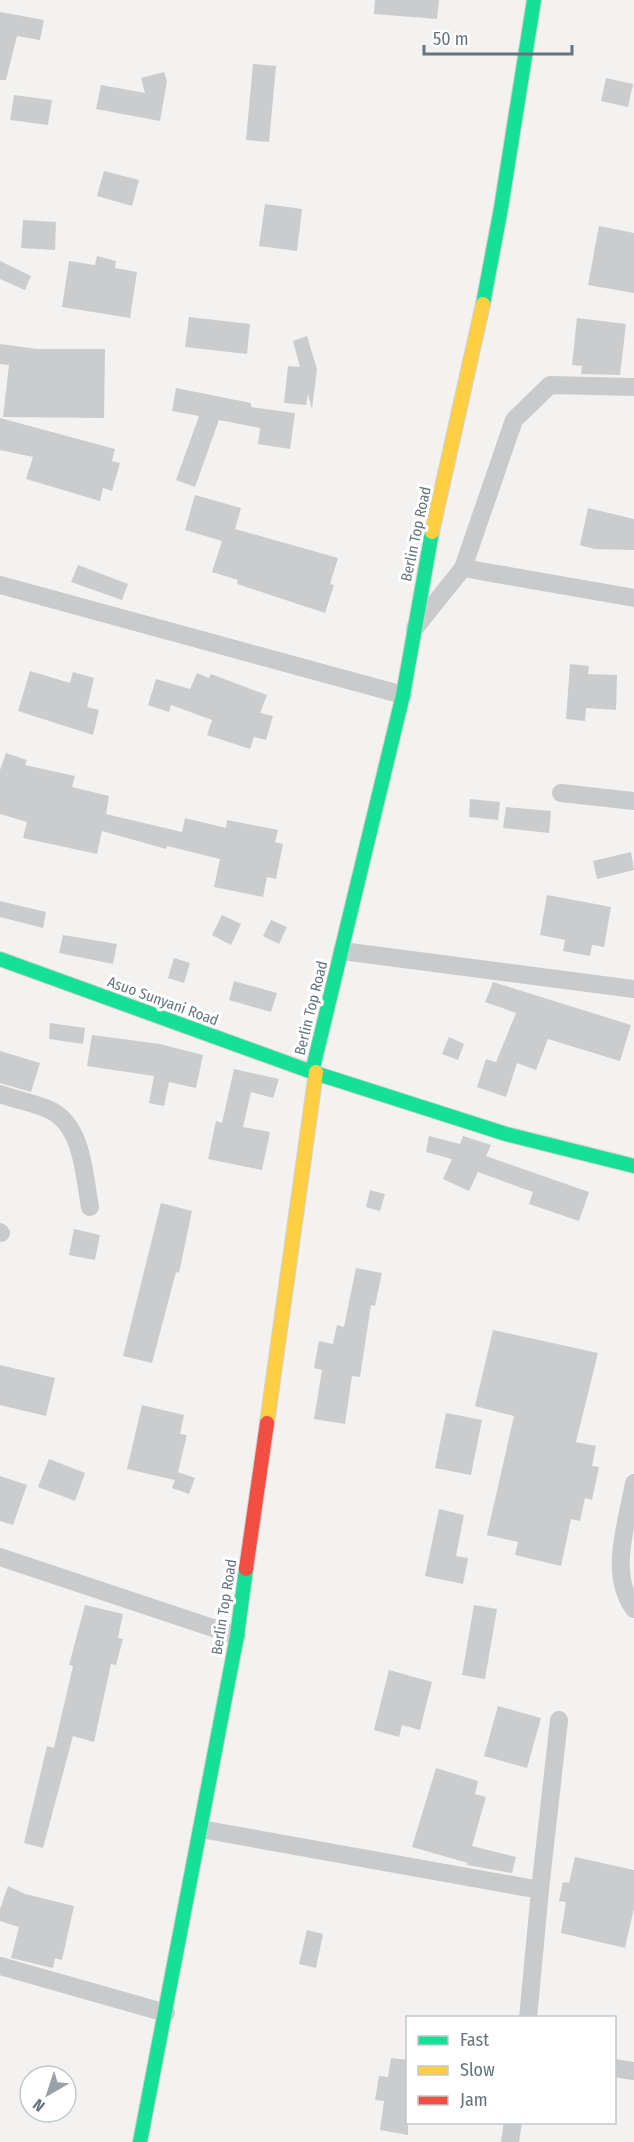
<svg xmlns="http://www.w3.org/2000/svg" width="634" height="2142" viewBox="0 0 634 2142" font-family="'Fira Sans Condensed',sans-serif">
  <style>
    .building { fill: #cbcccd }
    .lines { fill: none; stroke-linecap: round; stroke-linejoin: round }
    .fast-casing { stroke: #d0d0d0; stroke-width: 16 }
    .slow-casing { stroke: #d0d0d0; stroke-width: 16 }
    .jam-casing { stroke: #d0d0d0; stroke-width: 16 }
    .street { stroke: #c8cacb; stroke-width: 18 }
    .fast { stroke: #16e098; stroke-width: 14 }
    .slow { stroke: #ffcf43; stroke-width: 14 }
    .jam { stroke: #f24e42; stroke-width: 14 }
    .labels { text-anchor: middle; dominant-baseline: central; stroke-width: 6; stroke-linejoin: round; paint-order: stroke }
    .street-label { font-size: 15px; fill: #65757f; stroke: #fff }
  </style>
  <rect width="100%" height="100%" fill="#f3f2f1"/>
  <!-- building -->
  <g class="building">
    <polygon points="375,0 439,0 437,19 374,14"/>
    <polygon points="0,12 44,20 40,40 17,36 6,80 0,80"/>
    <polygon points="253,64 276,66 269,142 246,140"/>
    <polygon points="164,72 167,81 160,121 96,109 101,85 145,93 141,78"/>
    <polygon points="606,78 633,84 628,107 601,101"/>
    <polygon points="14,95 52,100 48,125 10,120"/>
    <polygon points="104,171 139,180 132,206 97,196"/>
    <polygon points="265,204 302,209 297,251 259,246"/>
    <polygon points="23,220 56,222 55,250 21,248"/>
    <polygon points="599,226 634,233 634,293 588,285"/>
    <polygon points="97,256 116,261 115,268 137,272 130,318 62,307 69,261 95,265"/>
    <polygon points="0,261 31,276 25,290 0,279"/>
    <polygon points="189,317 250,324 247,354 185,347"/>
    <polygon points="577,318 626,324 620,375 581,374 582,366 572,365"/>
    <polygon points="307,336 317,369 312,409 308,394 306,405 284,403 288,366 300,367 293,341"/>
    <polygon points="0,344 37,349 105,349 104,418 3,417 9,365 0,364"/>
    <polygon points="176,388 251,403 251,407 295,413 290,449 258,444 260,428 219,420 195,487 176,480 199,416 172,411"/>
    <polygon points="0,418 115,449 112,461 120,463 112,491 103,488 100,501 26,479 33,457 0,450"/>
    <polygon points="195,495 241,508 235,529 338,558 330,584 334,585 325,613 237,584 238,580 212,572 222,541 185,530"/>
    <polygon points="588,508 634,519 634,550 594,549 580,545"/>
    <polygon points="78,565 128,584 122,600 71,582"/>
    <polygon points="570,664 589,666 588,674 617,675 616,710 586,708 585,721 566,719"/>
    <polygon points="30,671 70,683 73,672 94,678 87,707 99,710 93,735 18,711"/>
    <polygon points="197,673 209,678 211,674 267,695 260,713 273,716 266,740 254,737 250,749 207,735 212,720 171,705 169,712 148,705 156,679 190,689"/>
    <polygon points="6,753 27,760 25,765 75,776 72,787 109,796 106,814 182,832 185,818 226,828 227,820 278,830 275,842 283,844 276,879 267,877 263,897 214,887 220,859 167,846 166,849 102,831 97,854 23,838 27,822 0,814 0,770"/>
    <polygon points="470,799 500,802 498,820 469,817"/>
    <polygon points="506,807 551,811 549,833 503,828"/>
    <polygon points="631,852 634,870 597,879 593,861"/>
    <polygon points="547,895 611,907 604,947 592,945 590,956 563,951 565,940 540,935"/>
    <polygon points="0,901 46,912 43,928 0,917"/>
    <polygon points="222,915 241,924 231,945 212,935"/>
    <polygon points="271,920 287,927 279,944 263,936"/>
    <polygon points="63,935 117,944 113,964 59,953"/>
    <polygon points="174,958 190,963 184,983 168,978"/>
    <polygon points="234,981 277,993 271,1012 229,1000"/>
    <polygon points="493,982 631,1025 620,1061 548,1039 536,1070 517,1063 506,1097 477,1087 486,1059 496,1062 516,1013 485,1002"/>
    <polygon points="50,1023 85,1028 83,1044 49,1039"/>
    <polygon points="92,1035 160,1044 203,1055 196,1088 169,1082 164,1106 149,1103 154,1076 87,1066"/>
    <polygon points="449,1037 464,1044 458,1060 442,1054"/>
    <polygon points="0,1051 40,1063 31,1092 0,1083"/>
    <polygon points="234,1069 279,1079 273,1098 251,1092 243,1127 270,1132 262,1170 208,1159 216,1121 222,1123"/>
    <polygon points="429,1136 460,1144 463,1136 491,1145 486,1156 589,1192 579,1221 529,1204 533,1192 478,1172 469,1191 443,1179 452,1159 426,1152"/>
    <polygon points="370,1190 385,1194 380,1211 366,1207"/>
    <polygon points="161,1203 192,1211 179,1273 176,1272 152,1363 123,1356"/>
    <polygon points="74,1229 100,1235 95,1260 69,1255"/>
    <polygon points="356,1268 382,1273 375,1306 371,1305 360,1377 352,1376 345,1424 314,1419 322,1370 314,1368 319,1341 333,1344 337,1325 344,1327"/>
    <polygon points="493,1330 598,1353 576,1442 596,1446 592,1466 599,1467 592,1500 585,1498 580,1521 571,1519 561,1566 515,1555 518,1542 487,1535 514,1416 475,1406"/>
    <polygon points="0,1365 55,1378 46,1416 0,1405"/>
    <polygon points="142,1405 184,1415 180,1434 187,1435 178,1472 195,1478 189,1494 172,1488 175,1480 127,1469"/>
    <polygon points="446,1413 482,1420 471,1475 435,1468"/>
    <polygon points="49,1459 85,1473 75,1501 38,1487"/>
    <polygon points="0,1476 27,1485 13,1525 0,1521"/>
    <polygon points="439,1509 464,1515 456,1556 468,1558 463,1584 425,1576"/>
    <polygon points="85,1605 123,1614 118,1638 123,1639 116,1665 111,1664 94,1742 73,1736 43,1848 24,1843 47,1746 54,1748 73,1666 69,1665"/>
    <polygon points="474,1605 497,1609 485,1679 462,1675"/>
    <polygon points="389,1670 432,1682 420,1730 402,1725 399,1737 374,1730"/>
    <polygon points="498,1706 541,1718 527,1768 484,1756"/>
    <polygon points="436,1768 478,1781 475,1794 486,1797 472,1846 516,1857 512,1873 467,1865 468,1863 412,1847"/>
    <polygon points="575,1857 634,1870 634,1908 625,1948 561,1933 566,1902 559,1901 563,1882 569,1883"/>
    <polygon points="8,1886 25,1894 74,1906 62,1960 55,1958 53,1968 11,1958 19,1927 0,1921 0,1909"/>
    <polygon points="307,1930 323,1934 316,1968 299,1964"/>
    <polygon points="391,2058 408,2060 408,2135 380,2130 384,2101 375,2100 379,2076 388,2077"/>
  </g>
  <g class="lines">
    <!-- fast casing -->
    <g class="fast-casing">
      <g id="fast">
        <polyline points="483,304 501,208 534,0"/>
        <polyline points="0,959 312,1072 506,1134 634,1166"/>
        <polyline points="312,1072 403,695 432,532"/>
        <polyline points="140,2142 237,1636 246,1569"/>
      </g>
    </g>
    <!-- slow casing -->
    <g class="slow-casing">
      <g id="slow">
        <polyline points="432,532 483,304"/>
        <polyline points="267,1423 316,1072"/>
      </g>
    </g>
    <!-- jam casing -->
    <g class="jam-casing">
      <polyline id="jam" points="246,1569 267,1423"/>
    </g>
    <!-- street -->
    <g class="street">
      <polyline points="463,568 634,598"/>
      <polyline points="0,585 403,695"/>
      <polyline points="415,628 463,568 514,420 550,385 634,387"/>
      <polyline points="561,793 634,801"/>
      <polyline points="342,951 634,989"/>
      <path d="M0 1094C16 1100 35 1103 50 1110 83 1126 84 1175 90 1207"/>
      <polyline points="0,1232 1,1233"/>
      <path d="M634 1483C627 1524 608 1573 634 1609"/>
      <polyline points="0,1557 237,1636"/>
      <polyline points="201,1829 540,1890 528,2018"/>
      <polyline points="540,1890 559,1720"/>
      <polyline points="0,1966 166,2013"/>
      <polyline points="614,2068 634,2071"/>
      <polyline points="510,2142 513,2122"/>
    </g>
    <!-- fast -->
    <use href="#fast" class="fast"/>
    <!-- slow -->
    <use href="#slow" class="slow"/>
    <!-- jam -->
    <use href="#jam" class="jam"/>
  </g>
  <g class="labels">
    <!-- street labels -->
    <g class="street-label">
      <text transform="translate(416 534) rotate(-78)">Berlin Top Road</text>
      <text transform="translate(163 1001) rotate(20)">Asuo Sunyani Road</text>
      <text transform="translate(311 1008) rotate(-76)">Berlin Top Road</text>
      <text transform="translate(224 1607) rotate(-81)">Berlin Top Road</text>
    </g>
  </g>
  <!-- legend -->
  <rect x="406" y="2016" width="210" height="108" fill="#ffffff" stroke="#c1c8cc" stroke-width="1.5"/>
  <rect x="418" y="2036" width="30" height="9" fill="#16e098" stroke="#c1c8cc" stroke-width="1.5"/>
  <text x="460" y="2046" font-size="18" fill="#65757f">Fast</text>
  <rect x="418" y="2066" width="30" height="9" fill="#ffcf43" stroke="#c1c8cc" stroke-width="1.5"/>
  <text x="460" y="2076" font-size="18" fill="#65757f">Slow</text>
  <rect x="418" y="2096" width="30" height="9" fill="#f24e42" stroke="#c1c8cc" stroke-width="1.5"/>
  <text x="460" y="2106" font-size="18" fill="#65757f">Jam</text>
  <!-- north arrow -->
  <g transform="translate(48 2094) rotate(219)"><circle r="28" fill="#ffffff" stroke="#c1c8cc" stroke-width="1.5"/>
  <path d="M0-4.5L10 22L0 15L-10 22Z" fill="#97a1a7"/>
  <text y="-9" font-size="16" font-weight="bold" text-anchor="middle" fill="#65757f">N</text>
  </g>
  <!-- scale -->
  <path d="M424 45v9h148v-9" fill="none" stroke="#65757f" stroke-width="3"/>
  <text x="433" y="45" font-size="18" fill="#65757f" stroke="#ffffff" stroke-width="4.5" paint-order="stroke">50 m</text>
</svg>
